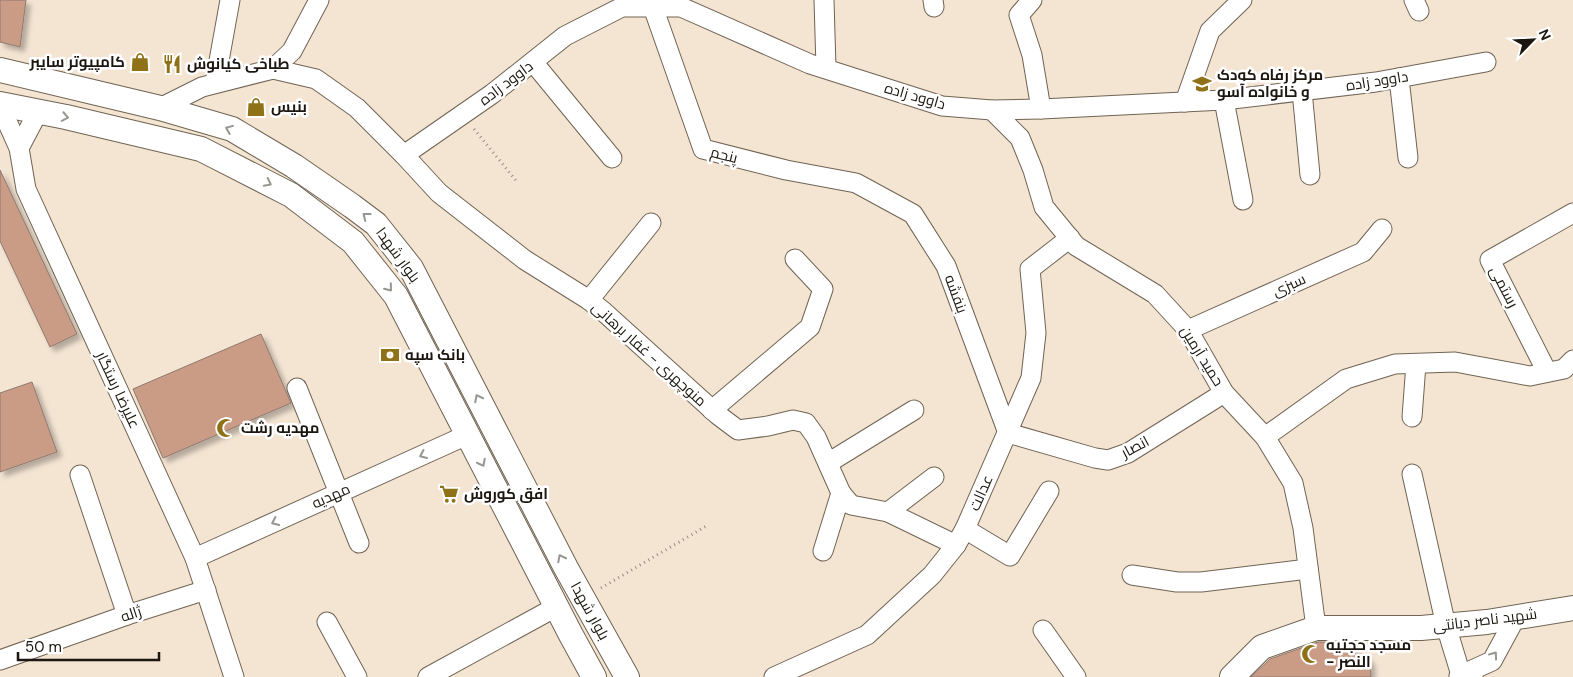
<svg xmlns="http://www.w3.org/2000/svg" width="1573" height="677" viewBox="0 0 1573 677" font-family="'DM Sans',Cairo,sans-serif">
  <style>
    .building { fill: #cb9c85; stroke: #8e796f; filter: url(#shadow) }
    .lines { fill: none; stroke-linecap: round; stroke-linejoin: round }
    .minor-casing { stroke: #706353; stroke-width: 21 }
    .major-casing { stroke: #706353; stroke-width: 26 }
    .path { stroke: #968c7e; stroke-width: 3; stroke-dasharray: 1 4; stroke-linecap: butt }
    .minor { stroke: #fff; stroke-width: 19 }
    .major { stroke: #fff; stroke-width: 24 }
    .oneway { stroke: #989693 }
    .labels { text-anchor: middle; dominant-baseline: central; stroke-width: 5; stroke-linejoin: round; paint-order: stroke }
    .poi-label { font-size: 15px; font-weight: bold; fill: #1b160f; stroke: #fff; text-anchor: start }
    .street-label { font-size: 15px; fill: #1b160f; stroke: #fff }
  </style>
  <defs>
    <filter id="shadow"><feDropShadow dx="4.5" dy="4.5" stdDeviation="2.5" flood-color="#0004"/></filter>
  </defs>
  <rect width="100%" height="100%" fill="#f4e5d3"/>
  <!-- building -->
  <g class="building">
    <polygon points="0,0 26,0 20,47 0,42"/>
    <polygon points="0,170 77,334 50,347 0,241"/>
    <polygon points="261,334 291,403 163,458 133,389"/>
    <polygon points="32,382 57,452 0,472 0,393"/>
    <polygon points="1318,642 1357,642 1356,652 1370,660 1371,677 1251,677 1270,659"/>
  </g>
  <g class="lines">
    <!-- minor casing -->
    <g class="minor-casing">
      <g id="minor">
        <polyline points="653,0 653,7 703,149 786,170 856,183 913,214 946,266 1008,433 1095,458 1108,460 1128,453 1224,393"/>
        <polyline points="824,0 826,68"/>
        <polyline points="933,0 934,7"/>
        <polyline points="1032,0 1019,15 1032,55 1041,109"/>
        <polyline points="1414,0 1419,11"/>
        <polyline points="533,62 612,158"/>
        <polyline points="273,69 292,51 319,0"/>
        <polyline points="1399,78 1408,158"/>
        <polyline points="215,83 230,0"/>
        <polyline points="1302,91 1310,175"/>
        <polyline points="1224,100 1243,200"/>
        <polyline points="1185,102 1210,31 1242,0"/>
        <polyline points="0,106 19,148 26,189 195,558 234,677"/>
        <polyline points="160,108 202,87 273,69 316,79 357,108 404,155 439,193 525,260 589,300 604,312 718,415 738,430 768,426 793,420 806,423 816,437 841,493 851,505 888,512 956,545"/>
        <polyline points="992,110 1020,138 1033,170 1044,207 1076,246 1155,294 1188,330 1224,393 1265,437 1293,483 1303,528 1316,628"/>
        <polyline points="19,148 38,112"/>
        <polyline points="404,155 492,94 565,36 622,7 681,7 810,64 942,106 992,110 1041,109 1224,100 1376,82 1486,62"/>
        <polyline points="589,300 651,223"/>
        <polyline points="1188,330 1363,252 1382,229"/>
        <polyline points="1547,372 1490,260 1573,213"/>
        <polyline points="297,388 359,543"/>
        <polyline points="712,410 810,327 823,289 795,259"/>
        <polyline points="1412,417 1416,364"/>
        <polyline points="1265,437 1346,379 1395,364 1455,362 1530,376 1564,369 1573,360"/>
        <polyline points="828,463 914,410"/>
        <polyline points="1412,474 1446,626 1461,675 1473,677"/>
        <polyline points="80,475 127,615"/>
        <polyline points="888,512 934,477"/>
        <polyline points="965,529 1010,556 1049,491"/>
        <polyline points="823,551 841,493"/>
        <polyline points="195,558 467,435"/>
        <polyline points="1132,575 1177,582 1201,582 1308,569"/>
        <polyline points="327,622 357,677"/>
        <polyline points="1043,630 1076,677"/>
        <polyline points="0,660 127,615 206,590"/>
        <polyline points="1459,676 1492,661 1511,626 1514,617"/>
        <polyline points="428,677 556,607"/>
        <polyline points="774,677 867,635 932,575 956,545 965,529 1031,378 1036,333 1030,269 1070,238"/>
      </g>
    </g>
    <!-- major casing -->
    <g class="major-casing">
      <g id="major">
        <polyline points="0,70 160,108 232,129 294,166 352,206 376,224 411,268 566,568 627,677"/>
        <polyline points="0,104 66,117 201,149 291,195 353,242 396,296 571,635 594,677"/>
        <polyline points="1232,677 1262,647 1316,628 1421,628 1487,622 1573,608"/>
      </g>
    </g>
    <!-- path -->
    <g class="path">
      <polyline points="474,129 518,183"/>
      <polyline points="601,588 708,525"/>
    </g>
    <!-- minor -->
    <use href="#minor" class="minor"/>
    <!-- major -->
    <use href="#major" class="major"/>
  </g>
  <!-- one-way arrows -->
  <defs><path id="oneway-chevron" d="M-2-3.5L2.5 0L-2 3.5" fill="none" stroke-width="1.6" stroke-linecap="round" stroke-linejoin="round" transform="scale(1.25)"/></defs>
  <g class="oneway">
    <use href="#oneway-chevron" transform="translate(65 117) rotate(11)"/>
    <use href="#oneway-chevron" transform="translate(229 129) rotate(-158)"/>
    <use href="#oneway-chevron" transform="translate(268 183) rotate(27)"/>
    <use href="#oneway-chevron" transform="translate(366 216) rotate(-142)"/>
    <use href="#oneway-chevron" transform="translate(389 288) rotate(51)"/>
    <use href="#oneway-chevron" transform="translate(478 398) rotate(-117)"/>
    <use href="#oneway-chevron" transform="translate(423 455) rotate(156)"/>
    <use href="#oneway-chevron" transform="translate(482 463) rotate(63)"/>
    <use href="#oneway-chevron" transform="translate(275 522) rotate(155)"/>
    <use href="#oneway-chevron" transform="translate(561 558) rotate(-117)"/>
    <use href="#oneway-chevron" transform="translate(1494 655) rotate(-54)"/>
  </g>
  <!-- icons -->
  <defs>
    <g id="shop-bare" transform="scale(1.5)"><path d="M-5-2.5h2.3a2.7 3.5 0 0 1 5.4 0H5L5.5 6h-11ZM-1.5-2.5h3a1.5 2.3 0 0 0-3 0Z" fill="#8f7217" stroke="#fff" stroke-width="2.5" paint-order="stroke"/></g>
    <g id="restaurant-bare" transform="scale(1.5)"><path d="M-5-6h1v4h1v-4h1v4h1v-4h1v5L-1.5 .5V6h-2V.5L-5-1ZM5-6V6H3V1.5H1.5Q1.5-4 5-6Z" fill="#8f7217" stroke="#fff" stroke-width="2.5" paint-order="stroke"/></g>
    <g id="school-bare" transform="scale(1.5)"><path d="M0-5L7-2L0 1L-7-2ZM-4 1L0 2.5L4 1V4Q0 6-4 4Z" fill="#8f7217" stroke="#fff" stroke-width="2.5" paint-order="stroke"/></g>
    <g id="bank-bare" transform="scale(1.5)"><path d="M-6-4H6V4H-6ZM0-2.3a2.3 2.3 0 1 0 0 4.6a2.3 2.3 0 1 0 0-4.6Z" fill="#8f7217" stroke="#fff" stroke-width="2.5" paint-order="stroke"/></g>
    <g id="mosque-bare" transform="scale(1.5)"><path d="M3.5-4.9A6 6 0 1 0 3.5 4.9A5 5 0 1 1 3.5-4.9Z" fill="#8f7217" stroke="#fff" stroke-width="2.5" paint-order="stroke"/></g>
    <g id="supermarket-bare" transform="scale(1.5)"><path d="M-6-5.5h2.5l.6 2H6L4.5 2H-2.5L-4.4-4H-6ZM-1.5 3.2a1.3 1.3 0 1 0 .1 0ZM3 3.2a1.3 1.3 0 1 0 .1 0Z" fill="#8f7217" stroke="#fff" stroke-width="2.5" paint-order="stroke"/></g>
  </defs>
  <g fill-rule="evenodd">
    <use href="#shop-bare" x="140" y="62"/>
    <use href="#restaurant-bare" x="172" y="64"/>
    <use href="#school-bare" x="1202" y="84"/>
    <use href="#shop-bare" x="256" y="107"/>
    <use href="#bank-bare" x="390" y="355"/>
    <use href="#mosque-bare" x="226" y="428"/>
    <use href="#supermarket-bare" x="449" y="494"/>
    <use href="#mosque-bare" x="1311" y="654"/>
  </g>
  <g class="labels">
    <!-- poi labels -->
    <g class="poi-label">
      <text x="125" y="62" text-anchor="end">کامپیوتر سایبر</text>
      <text x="187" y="64">طباخی کیانوش</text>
      <text x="1217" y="75">مرکز رفاه کودک<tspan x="1217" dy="17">و خانواده آسو</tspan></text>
      <text x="271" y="107">بنیس</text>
      <text x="405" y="355">بانک سپه</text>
      <text x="241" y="428">مهدیه رشت</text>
      <text x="464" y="494">افق کوروش</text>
      <text x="1326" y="645">مسجد حجتیه<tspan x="1326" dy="17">- النصر</tspan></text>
    </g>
    <!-- street labels -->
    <g class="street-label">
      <text transform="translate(1377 81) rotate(-9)">داوود زاده</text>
      <text transform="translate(506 83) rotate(-37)">داوود زاده</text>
      <text transform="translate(915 96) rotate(16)">داوود زاده</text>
      <text transform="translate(724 155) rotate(14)">پنجم</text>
      <text transform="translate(398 255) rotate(54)">بلوار شهدا</text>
      <text transform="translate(1289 285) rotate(-24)">سبزی</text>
      <text transform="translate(1504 287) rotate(63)">رستمی</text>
      <text transform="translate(956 294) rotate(70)">بنفشه</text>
      <text transform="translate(649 354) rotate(42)">منوچهری - غفار برهانی</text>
      <text transform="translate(1202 356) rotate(58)">حمید آرمین</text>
      <text transform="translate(118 390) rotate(65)">علیرضا رستگار</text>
      <text transform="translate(1135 447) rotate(-28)">انصار</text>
      <text transform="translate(981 493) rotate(-66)">عدالت</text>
      <text transform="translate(331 496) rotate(-24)">مهدیه</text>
      <text transform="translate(590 611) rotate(61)">بلوار شهدا</text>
      <text transform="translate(131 614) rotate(-18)">ژاله</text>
      <text transform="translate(1485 620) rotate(-7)">شهید ناصر دیانتی</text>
    </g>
  </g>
  <!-- north arrow -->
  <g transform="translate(1533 40) rotate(66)" stroke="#ffffff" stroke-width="4" paint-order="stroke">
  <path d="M0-4L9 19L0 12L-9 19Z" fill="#1b160f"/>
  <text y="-8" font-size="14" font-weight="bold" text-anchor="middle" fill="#1b160f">N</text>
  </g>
  <!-- scale -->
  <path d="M18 652v8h141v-8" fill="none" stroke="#1b160f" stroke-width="2.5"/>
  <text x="25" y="652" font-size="15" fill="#1b160f" stroke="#ffffff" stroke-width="4" paint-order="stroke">50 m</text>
</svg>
